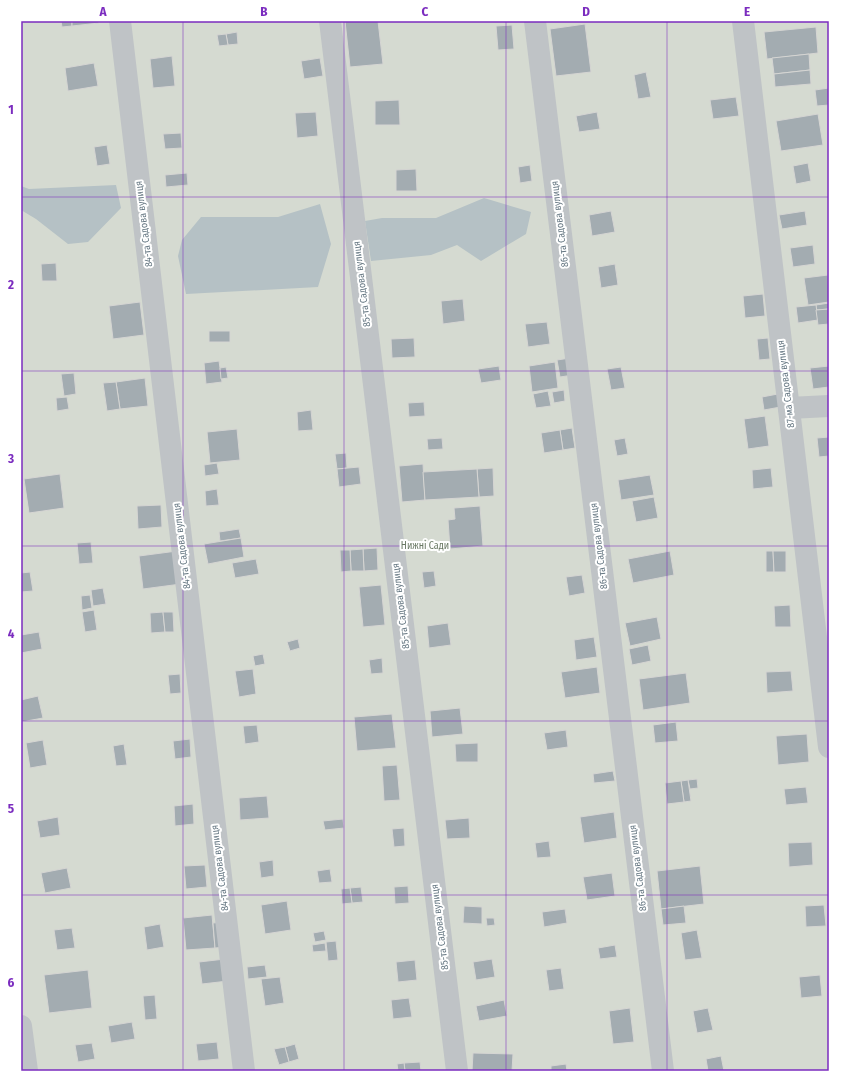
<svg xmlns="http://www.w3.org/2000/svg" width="850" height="1092" viewBox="0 0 850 1092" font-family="'Fira Sans Condensed',sans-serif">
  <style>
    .green { fill: #d5dad1 }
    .water { fill: #b5c1c5 }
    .building { fill: #a3acb1; stroke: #d5d5d3 }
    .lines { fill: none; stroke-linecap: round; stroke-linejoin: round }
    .minor { stroke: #bfc3c6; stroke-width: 22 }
    .grid { fill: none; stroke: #7b2cbf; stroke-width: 1; stroke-opacity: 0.55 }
    .labels { text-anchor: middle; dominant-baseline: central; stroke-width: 4; stroke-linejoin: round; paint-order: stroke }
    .street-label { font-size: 10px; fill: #637580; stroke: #fff }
    .park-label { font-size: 10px; fill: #687762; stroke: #fff }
    .neatline { fill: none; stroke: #7b2cbf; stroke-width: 1.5 }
    .grid-label { font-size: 13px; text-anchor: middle; font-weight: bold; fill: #7b2cbf }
  </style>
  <rect width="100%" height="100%" fill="#f4f4f0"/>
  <!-- green -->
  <rect class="green" x="21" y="21" width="808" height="1050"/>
  <!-- water -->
  <g class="water">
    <polygon points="116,185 121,208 88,242 68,244 36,219 21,210 21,186 29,189"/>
    <polygon points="484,198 531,212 526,234 481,261 457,245 431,255 371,261 365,221 382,218 436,218"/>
    <polygon points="320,204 331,244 318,287 186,294 178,256 182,240 201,217 278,217"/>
  </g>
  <!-- building -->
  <g class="building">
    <polygon points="61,21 72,21 72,26 62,27"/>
    <polygon points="72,21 98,21 99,23 72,26"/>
    <polygon points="345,21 378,21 383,64 350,67"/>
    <polygon points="585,24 591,72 556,76 550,29"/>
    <polygon points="512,25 514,49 498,50 496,26"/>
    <polygon points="816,27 818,53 767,59 764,32"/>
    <polygon points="237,32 238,44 228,45 226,34"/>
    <polygon points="226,34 228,45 219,46 217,35"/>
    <polygon points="809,54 810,70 774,74 772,58"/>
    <polygon points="172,56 175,86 153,88 150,59"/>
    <polygon points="320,58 323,76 304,79 301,61"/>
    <polygon points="94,63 98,86 68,91 65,68"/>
    <polygon points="810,70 811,84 775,87 774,74"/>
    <polygon points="646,72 651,97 638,99 634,75"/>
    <polygon points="829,88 829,105 817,106 815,90"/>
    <polygon points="736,97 739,116 713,119 710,100"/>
    <polygon points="399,100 400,125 375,125 375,101"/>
    <polygon points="316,112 318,136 297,138 295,113"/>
    <polygon points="597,112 600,129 579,132 576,116"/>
    <polygon points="818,114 823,145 781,151 776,121"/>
    <polygon points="181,133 182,148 165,149 163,134"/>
    <polygon points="107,145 110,164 97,166 94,147"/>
    <polygon points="808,163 811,181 796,184 793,166"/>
    <polygon points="530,165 532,181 520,183 518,167"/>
    <polygon points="416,169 417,191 396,191 396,170"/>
    <polygon points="187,173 188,185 166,187 165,175"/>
    <polygon points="611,211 615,232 592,236 589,215"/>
    <polygon points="805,211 807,225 782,229 779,215"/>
    <polygon points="813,245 815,264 793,267 790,248"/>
    <polygon points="56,263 57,281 42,281 41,264"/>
    <polygon points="615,264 618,285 601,288 598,267"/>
    <polygon points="828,275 829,302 808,305 804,278"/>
    <polygon points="763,294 765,316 745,318 743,296"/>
    <polygon points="463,299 465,321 443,324 441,301"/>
    <polygon points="140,302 144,335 113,339 109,306"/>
    <polygon points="829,303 829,309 816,310 816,305"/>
    <polygon points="816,305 818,320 798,323 796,307"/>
    <polygon points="829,309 829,324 818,325 816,310"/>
    <polygon points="547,322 550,344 528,347 525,324"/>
    <rect x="209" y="331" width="21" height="11"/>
    <polygon points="414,338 415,357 392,358 391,339"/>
    <polygon points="768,338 770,359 759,360 757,339"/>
    <polygon points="570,358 573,375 560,377 557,360"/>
    <polygon points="219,361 222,382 206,384 204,363"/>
    <polygon points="555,362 558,388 532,392 529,366"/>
    <polygon points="499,366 501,380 481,383 478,369"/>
    <polygon points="829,366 829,387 813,389 810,368"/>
    <polygon points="226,367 228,378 221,379 220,368"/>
    <polygon points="621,367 625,388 611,390 607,369"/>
    <polygon points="74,373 76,394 64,396 61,374"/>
    <polygon points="145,378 148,406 120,409 116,382"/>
    <polygon points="116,382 120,409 107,411 103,383"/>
    <polygon points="564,390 565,401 554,403 552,392"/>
    <polygon points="548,391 551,406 536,408 533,394"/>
    <polygon points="783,393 786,406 764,410 762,397"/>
    <polygon points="67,397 69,409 57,411 56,398"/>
    <polygon points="424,402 425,416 409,417 408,403"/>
    <polygon points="311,410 313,430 298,431 297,412"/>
    <polygon points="765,416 769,446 748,449 744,419"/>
    <polygon points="572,428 575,448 563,450 560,430"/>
    <polygon points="237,429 240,460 210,463 207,432"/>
    <polygon points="560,430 563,450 544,453 541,433"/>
    <polygon points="829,437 829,456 819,457 817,438"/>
    <polygon points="442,438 443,449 428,450 427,439"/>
    <polygon points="625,438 628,454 617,456 614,440"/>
    <polygon points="346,453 347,468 337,469 335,454"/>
    <polygon points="217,463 219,474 205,476 204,465"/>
    <polygon points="423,464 425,500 402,502 399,466"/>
    <polygon points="359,467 361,484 339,487 337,469"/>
    <polygon points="493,468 494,496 479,497 477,469"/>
    <polygon points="771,468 773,487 753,489 752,470"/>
    <polygon points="477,469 479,497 425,500 423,472"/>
    <polygon points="60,474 64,508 29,513 24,479"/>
    <polygon points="650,475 654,495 621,500 618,480"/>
    <polygon points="217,489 219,505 206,506 205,491"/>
    <polygon points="654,497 658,518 636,522 632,501"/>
    <polygon points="161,505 162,527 138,529 137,506"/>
    <polygon points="480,506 483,546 450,549 448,520 455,519 454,508"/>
    <polygon points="239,529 241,538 220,541 219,532"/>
    <polygon points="241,538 244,557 208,564 204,544"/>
    <polygon points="91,542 93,563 79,564 77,543"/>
    <polygon points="377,548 378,570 364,571 363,549"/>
    <polygon points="363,549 364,571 351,571 350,550"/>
    <polygon points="340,550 350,550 351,571 341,572"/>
    <polygon points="177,551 181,584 143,589 139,556"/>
    <polygon points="670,551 674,575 633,583 628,559"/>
    <polygon points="766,551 773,551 774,572 766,572"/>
    <polygon points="773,551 786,551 786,572 774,572"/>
    <polygon points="256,559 259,574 235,578 232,563"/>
    <polygon points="434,571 436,586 424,588 422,572"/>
    <polygon points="30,572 33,591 21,592 21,573"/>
    <polygon points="582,575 585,593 569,596 566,577"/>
    <polygon points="381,585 385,625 363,627 359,587"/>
    <polygon points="103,588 106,604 93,606 91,590"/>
    <polygon points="90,595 92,608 82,610 81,596"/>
    <polygon points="790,605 791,627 775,627 774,606"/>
    <polygon points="94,610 97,630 85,632 82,612"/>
    <polygon points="163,612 165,632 151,633 150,613"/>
    <polygon points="163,612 173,612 174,632 165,632"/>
    <polygon points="657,617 661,639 630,646 625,623"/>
    <polygon points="448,623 451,645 429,648 427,626"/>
    <polygon points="39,632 42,649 21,653 21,635"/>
    <polygon points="594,637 597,657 576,660 574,640"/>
    <polygon points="298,639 300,648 290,651 287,642"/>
    <polygon points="648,645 651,661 632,665 629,649"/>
    <polygon points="263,654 265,664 255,666 253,656"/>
    <polygon points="382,658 383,673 371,674 369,660"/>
    <polygon points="597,667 600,693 565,698 561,672"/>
    <polygon points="253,669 256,694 239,697 235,671"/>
    <polygon points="791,671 793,691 767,693 766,672"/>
    <polygon points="686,673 690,703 643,710 639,679"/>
    <polygon points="180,674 181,693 170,694 168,675"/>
    <polygon points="38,696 43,718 21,722 21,700"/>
    <polygon points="460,708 463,734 432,737 430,711"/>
    <polygon points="392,714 396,748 357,751 354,717"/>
    <polygon points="676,722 678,741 655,743 653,725"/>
    <polygon points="257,725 259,742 245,744 243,726"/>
    <polygon points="566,730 568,747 547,750 544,733"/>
    <polygon points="807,734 809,762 778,765 776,736"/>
    <polygon points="190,739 191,757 175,759 173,741"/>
    <polygon points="43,740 47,765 30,768 26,743"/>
    <polygon points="478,743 478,762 456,762 455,744"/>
    <polygon points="124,744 127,765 116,766 113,746"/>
    <polygon points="397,765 400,800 384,801 382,766"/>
    <polygon points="613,771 615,781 594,783 593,774"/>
    <polygon points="697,779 698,788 690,789 688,780"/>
    <polygon points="688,780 691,801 684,802 681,781"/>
    <polygon points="681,781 684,802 667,804 665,783"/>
    <polygon points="806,787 808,803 786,805 784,789"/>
    <polygon points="267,796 269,818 240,820 239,798"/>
    <polygon points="193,804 194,824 175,826 174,806"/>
    <polygon points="614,812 617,838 584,843 580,817"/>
    <polygon points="58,817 60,835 40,838 37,821"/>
    <polygon points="469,818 470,838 447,839 445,820"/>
    <polygon points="343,819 344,828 325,830 323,821"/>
    <polygon points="404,828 405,846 394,847 392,829"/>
    <polygon points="549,841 551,857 537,858 535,843"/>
    <polygon points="812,842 813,865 789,867 788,843"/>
    <polygon points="273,860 274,876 261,878 259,862"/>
    <polygon points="205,865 207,887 186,889 184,866"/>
    <polygon points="700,866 704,904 661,909 657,871"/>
    <polygon points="67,868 71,888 45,893 41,873"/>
    <polygon points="330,869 332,882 319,883 317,871"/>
    <polygon points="612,873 615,896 587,900 583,877"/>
    <polygon points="408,886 409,903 395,904 394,887"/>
    <polygon points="361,887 363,902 352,903 350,888"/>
    <polygon points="350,888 352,903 342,904 341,889"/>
    <polygon points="287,901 291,930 265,934 261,905"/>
    <polygon points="824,905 826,926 806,927 805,906"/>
    <polygon points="464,906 482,907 482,924 463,923"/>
    <polygon points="684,906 686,923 663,925 661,909"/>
    <polygon points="565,909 567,923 544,927 542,912"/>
    <polygon points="212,915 215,948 186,950 183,918"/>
    <polygon points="486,918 494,918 495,925 487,926"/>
    <polygon points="224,922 226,947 215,948 213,923"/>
    <polygon points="160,924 164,947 147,950 144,927"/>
    <polygon points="72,928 75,948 57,950 54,930"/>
    <polygon points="697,930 702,958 685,960 681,933"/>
    <polygon points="324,931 326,940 315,942 313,933"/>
    <polygon points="336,941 338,960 328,961 326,942"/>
    <polygon points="325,943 326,951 313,952 312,945"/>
    <polygon points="615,945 617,957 600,959 598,948"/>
    <polygon points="225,959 228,981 202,984 199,962"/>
    <polygon points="492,959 495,977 476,980 473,962"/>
    <polygon points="415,960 417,980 398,982 396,962"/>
    <polygon points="265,965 267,977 248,979 247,967"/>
    <polygon points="561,968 564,989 549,991 546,970"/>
    <polygon points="88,970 92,1008 49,1013 44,975"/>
    <polygon points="820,975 822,996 801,998 799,977"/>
    <polygon points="280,977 284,1003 265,1006 261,979"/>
    <polygon points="155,995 157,1019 145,1020 143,996"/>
    <polygon points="409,998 412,1017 393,1019 391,1000"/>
    <polygon points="504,1000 507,1016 479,1021 476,1006"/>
    <polygon points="630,1008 634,1042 613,1044 609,1011"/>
    <polygon points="708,1008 713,1030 697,1033 693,1011"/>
    <polygon points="132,1022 135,1039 111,1043 108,1026"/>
    <polygon points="217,1042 219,1059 198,1061 196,1044"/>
    <polygon points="92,1043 95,1059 78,1062 75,1045"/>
    <polygon points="295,1044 299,1059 289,1062 285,1047"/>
    <polygon points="285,1047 289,1062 279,1065 274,1049"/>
    <polygon points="473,1053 513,1054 512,1071 472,1071"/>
    <polygon points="721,1056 724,1071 708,1071 706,1059"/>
    <polygon points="420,1062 421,1071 405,1071 404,1063"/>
    <polygon points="404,1063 405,1071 398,1071 397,1064"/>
    <polygon points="566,1064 567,1071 551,1071 551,1066"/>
  </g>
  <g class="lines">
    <!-- minor -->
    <g class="minor">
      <polyline points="120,21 244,1071"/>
      <polyline points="330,21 457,1071"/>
      <polyline points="535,21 663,1071"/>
      <polyline points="743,21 829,747"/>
      <polyline points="789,408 829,406"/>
      <polyline points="21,1026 27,1071"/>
    </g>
  </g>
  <!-- grid -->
  <path class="grid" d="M183 21V1071M344 21V1071M506 21V1071M667 21V1071M21 197H829M21 371H829M21 546H829M21 721H829M21 895H829"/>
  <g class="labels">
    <!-- street labels -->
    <g class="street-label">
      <text transform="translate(144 224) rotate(-97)">84-та Садова вулиця</text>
      <text transform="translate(560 224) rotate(-97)">86-та Садова вулиця</text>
      <text transform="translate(362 284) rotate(-97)">85-та Садова вулиця</text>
      <text transform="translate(786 384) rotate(-97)">87-ма Садова вулиця</text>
      <text transform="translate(182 546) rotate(-97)">84-та Садова вулиця</text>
      <text transform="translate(599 546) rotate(-97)">86-та Садова вулиця</text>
      <text transform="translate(401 606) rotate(-97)">85-та Садова вулиця</text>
      <text transform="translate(220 868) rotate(-97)">84-та Садова вулиця</text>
      <text transform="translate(638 868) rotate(-97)">86-та Садова вулиця</text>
      <text transform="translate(440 927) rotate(-97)">85-та Садова вулиця</text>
    </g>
    <!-- park labels -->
    <g class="park-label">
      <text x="425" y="546">Нижні Сади</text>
    </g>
  </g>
  <!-- border -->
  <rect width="850" height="1092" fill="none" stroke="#ffffff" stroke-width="44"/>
  <rect x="22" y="22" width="806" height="1048" class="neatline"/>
  <g class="grid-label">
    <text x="103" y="16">A</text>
    <text x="264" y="16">B</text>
    <text x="425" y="16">C</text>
    <text x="586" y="16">D</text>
    <text x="747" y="16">E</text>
    <text x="11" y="114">1</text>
    <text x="11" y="289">2</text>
    <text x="11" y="463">3</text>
    <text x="11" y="638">4</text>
    <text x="11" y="813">5</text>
    <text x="11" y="987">6</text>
  </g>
</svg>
